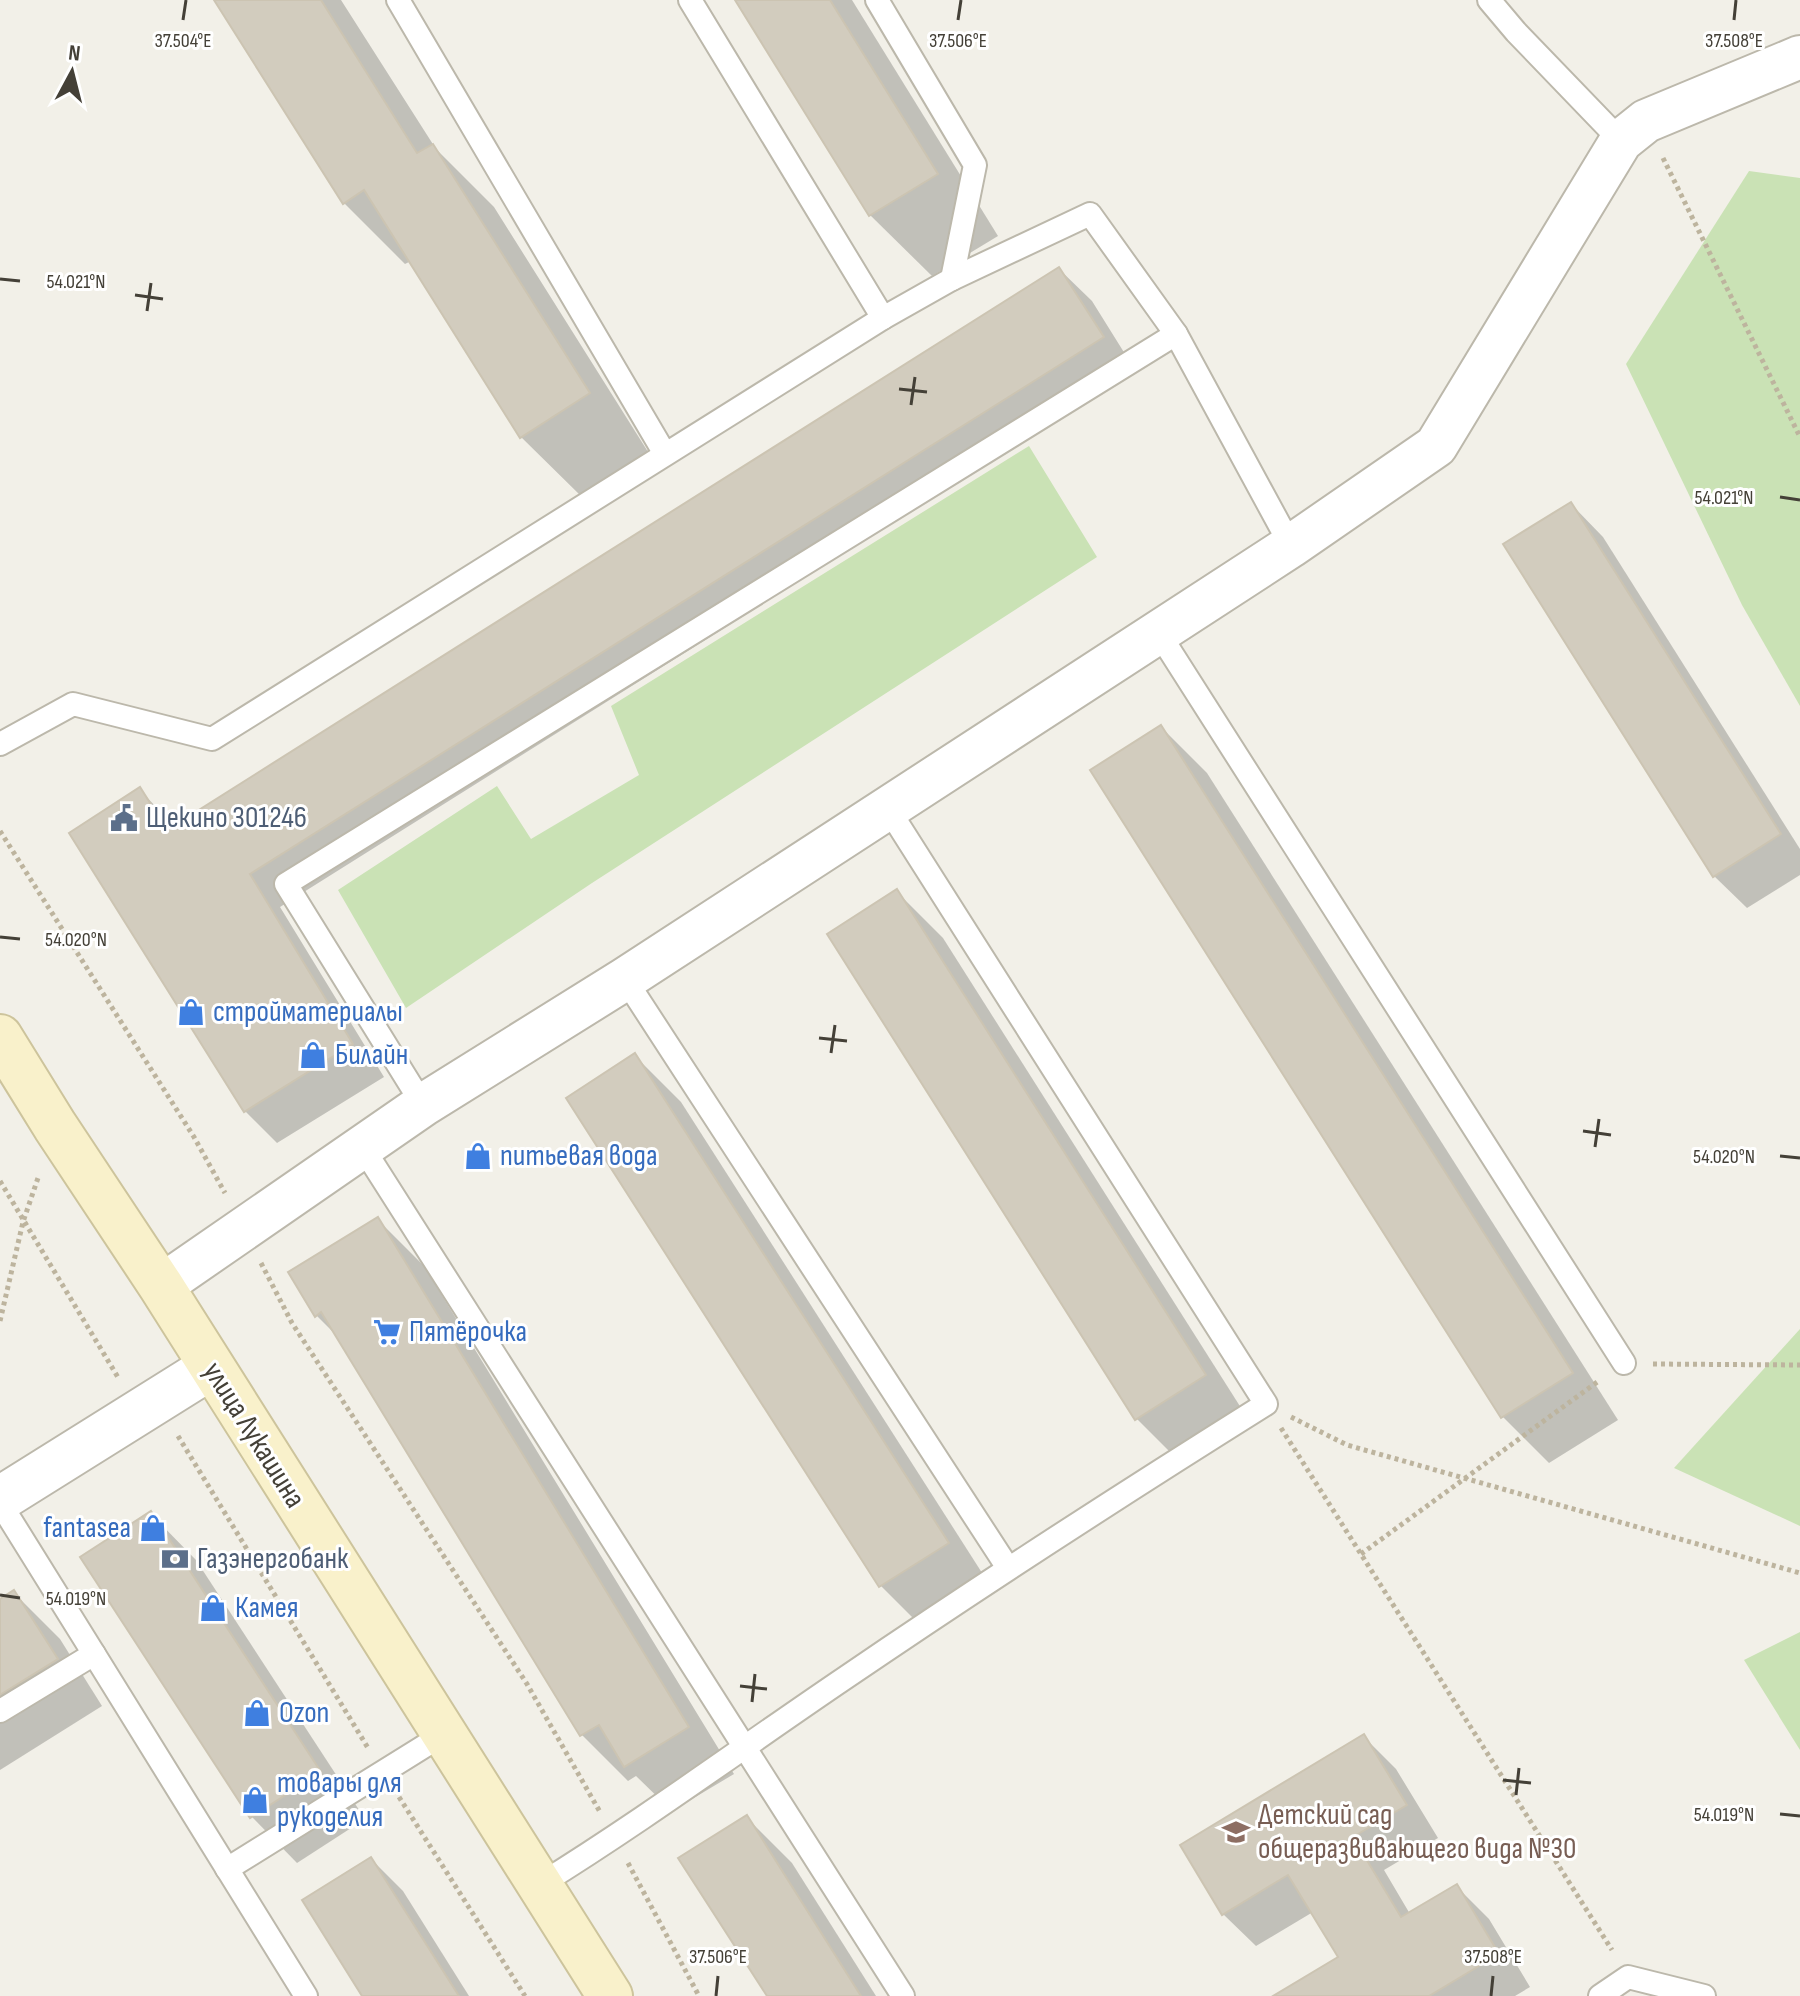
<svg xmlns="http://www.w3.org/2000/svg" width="1800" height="1996" viewBox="0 0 1800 1996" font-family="'Sofia Sans Condensed',sans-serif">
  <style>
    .green { fill: #cae2b5 }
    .shadow { fill: #0003 }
    .building { fill: #d2ccbe; stroke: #ccc4b2; stroke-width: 2 }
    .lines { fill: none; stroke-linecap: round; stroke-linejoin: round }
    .service-casing { stroke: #bcb8ab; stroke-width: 26 }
    .minor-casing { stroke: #bcb8ab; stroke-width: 46 }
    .tertiary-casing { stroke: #bcb8ab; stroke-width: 48 }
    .secondary-casing { stroke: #cdc49c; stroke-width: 48 }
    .path { stroke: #bdb49e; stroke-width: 5; stroke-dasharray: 4 4; stroke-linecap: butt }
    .service { stroke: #fff; stroke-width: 22 }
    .minor { stroke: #fff; stroke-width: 42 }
    .tertiary { stroke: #fff; stroke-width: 44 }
    .secondary { stroke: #f9f1cb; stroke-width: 44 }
    .ticks { fill: none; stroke: #444037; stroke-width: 3 }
    .labels { text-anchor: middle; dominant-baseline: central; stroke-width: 6; stroke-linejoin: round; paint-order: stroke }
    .service-label { font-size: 30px; fill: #4e5e75; stroke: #fff; text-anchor: start }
    .shop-label { font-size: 30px; fill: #366cbe; stroke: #fff; text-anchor: start }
    .street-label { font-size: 30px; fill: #444037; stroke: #fff }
    .education-label { font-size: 30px; fill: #785e54; stroke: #fff; text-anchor: start }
    .ticks-label { font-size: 20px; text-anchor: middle; fill: #444037; stroke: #fff; stroke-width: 6; stroke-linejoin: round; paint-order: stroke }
  </style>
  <rect width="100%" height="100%" fill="#f2f0e8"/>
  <!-- green -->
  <g class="green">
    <polygon points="1749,171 1800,178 1800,706 1742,605 1626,364"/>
    <polygon points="1029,446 1097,557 592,883 406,1008 338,890 497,786 531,839 639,775 611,706"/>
    <polygon points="1800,1329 1800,1526 1674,1468"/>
    <polygon points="1800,1632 1800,1750 1744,1660"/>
  </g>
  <!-- shadow -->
  <g class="shadow">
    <polygon points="216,0 341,0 436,149 494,207 650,455 583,498 521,437 411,261 405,264 344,203"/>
    <polygon points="738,0 852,0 998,236 932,276 870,215"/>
    <polygon points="1059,269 1092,301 1135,370 280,907 384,1077 277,1143 245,1111 140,790 175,827"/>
    <polygon points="1571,504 1603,537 1800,849 1800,875 1747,908 1714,876 1506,545"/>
    <polygon points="1161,727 1207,773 1618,1420 1549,1463 1503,1417 1093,771"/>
    <polygon points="897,892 943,938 1250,1422 1183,1465 1137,1419"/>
    <polygon points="635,1056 681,1102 993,1590 927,1632 881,1586 568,1098"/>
    <polygon points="378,1220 424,1266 734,1774 672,1811 636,1776 628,1781 582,1735 340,1339 316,1315"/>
    <polygon points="151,1514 196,1560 365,1819 297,1863 252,1817"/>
    <polygon points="14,1593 60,1639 102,1706 0,1770 0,1602"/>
    <polygon points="1364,1737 1396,1769 1438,1838 1384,1870 1410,1914 1457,1887 1489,1919 1530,1987 1515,1996 1276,1996 1340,1958 1313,1912 1256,1946 1223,1914"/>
    <polygon points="746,1817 792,1863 876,1996 769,1996"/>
    <polygon points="371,1859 403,1891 469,1996 365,1996"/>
  </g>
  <!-- building -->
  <g class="building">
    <polygon points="214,0 321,0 417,153 433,144 590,393 520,438 364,190 343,204"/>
    <polygon points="735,0 830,0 938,174 869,216"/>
    <polygon points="1059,267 1104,337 250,874 353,1044 244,1112 69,833 140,787 167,830"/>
    <polygon points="1571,502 1781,834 1713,877 1503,544"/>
    <polygon points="1161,725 1573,1373 1501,1418 1090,770"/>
    <polygon points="897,889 1206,1375 1135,1420 827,934"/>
    <polygon points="635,1053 949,1543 879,1587 566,1098"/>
    <polygon points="378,1217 689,1727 624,1767 599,1725 580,1736 321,1312 315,1317 288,1272"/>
    <polygon points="151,1511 321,1772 250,1818 80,1557"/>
    <polygon points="14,1590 58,1659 0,1695 0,1599"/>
    <polygon points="1364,1734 1407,1805 1353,1837 1401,1917 1457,1884 1499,1954 1429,1996 1273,1996 1338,1957 1288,1875 1222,1915 1180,1845"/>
    <polygon points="747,1815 861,1996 767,1996 678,1858"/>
    <polygon points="371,1857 459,1996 362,1996 302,1900"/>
  </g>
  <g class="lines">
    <!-- service casing -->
    <g class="service-casing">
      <g id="service">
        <polyline points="398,0 665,454"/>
        <polyline points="690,0 883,318"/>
        <polyline points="877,0 975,165 952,279"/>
        <polyline points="1489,0 1516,32 1621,141"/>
        <polyline points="1158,632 1624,1363"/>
        <polyline points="0,744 73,704 212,739 883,318 952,279 1090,214 1176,334 1291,546"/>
        <polyline points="625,979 1008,1568"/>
        <polyline points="423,1105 286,884 1176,334"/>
        <polyline points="363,1148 903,1996"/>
        <polyline points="0,1503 94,1654"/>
        <polyline points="0,1711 94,1654 306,1996"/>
        <polyline points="227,1869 444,1734"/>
        <path d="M539 1885C644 1820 743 1747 845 1678 983 1584 1124 1493 1266 1404L887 807"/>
        <polyline points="1600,1996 1628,1977 1704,1996"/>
      </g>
    </g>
    <!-- minor casing -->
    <g class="minor-casing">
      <polyline id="minor" points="161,1286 423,1105 625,979 1291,546 1436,446 1621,141 1646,121 1800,57"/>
    </g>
    <!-- tertiary casing -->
    <g class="tertiary-casing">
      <polyline id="tertiary" points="0,1499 211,1367"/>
    </g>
    <!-- secondary casing -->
    <g class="secondary-casing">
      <polyline id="secondary" points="0,1037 55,1126 161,1286 610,1996"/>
    </g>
    <!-- path -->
    <g class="path">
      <polyline points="1663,158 1800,437"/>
      <polyline points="0,831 194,1137 225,1193"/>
      <polyline points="0,1181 119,1379"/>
      <polyline points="261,1263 292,1323 527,1684 600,1812"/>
      <polyline points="0,1321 23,1222 39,1175"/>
      <polyline points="1653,1364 1800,1365"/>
      <polyline points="1291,1417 1347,1445 1800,1573"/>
      <polyline points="1281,1428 1612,1950"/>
      <polyline points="178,1436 368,1748"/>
      <polyline points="1361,1554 1600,1380"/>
      <polyline points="399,1797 525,1996"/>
      <polyline points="628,1863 699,1996"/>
    </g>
    <!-- service -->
    <use href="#service" class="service"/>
    <!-- minor -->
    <use href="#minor" class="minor"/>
    <!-- tertiary -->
    <use href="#tertiary" class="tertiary"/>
    <!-- secondary -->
    <use href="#secondary" class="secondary"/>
  </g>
  <!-- ticks -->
  <path class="ticks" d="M183 20 186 0M958 20 961 0M1734 20 1736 0M0 279 20 281M135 295 163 299M147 311 151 283M899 389 927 392M911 405 915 377M1780 497 1800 500M0 937 20 939M819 1038 847 1041M831 1053 835 1025M1583 1131 1611 1135M1595 1147 1599 1119M1780 1156 1800 1158M0 1595 20 1598M740 1686 767 1689M752 1702 755 1674M1503 1780 1531 1783M1516 1795 1519 1768M1780 1814 1800 1816M716 1996 718 1976M1491 1996 1493 1976"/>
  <!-- icons -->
  <defs>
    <g id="civic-bare" transform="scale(2.16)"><path d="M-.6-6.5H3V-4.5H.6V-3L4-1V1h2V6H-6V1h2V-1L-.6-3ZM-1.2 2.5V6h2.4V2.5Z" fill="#5c6f8a" stroke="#fff" stroke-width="2.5" paint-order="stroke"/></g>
    <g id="shop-bare" transform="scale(2.16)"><path d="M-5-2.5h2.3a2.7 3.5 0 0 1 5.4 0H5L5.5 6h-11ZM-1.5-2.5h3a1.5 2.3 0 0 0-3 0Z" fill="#3f7fe0" stroke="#fff" stroke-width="2.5" paint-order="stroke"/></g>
    <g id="supermarket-bare" transform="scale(2.16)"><path d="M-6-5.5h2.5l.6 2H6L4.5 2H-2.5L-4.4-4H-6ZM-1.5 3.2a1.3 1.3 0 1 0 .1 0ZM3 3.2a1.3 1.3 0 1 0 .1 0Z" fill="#3f7fe0" stroke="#fff" stroke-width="2.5" paint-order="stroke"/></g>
    <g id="bank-bare" transform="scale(2.16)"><path d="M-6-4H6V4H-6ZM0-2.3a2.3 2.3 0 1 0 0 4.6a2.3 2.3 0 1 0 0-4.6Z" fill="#5c6f8a" stroke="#fff" stroke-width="2.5" paint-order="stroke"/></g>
    <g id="school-bare" transform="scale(2.16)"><path d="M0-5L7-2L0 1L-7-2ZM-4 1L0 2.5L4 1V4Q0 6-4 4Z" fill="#8d6e63" stroke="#fff" stroke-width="2.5" paint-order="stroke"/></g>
  </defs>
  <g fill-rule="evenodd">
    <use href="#civic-bare" x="124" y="818"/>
    <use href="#shop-bare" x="191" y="1012"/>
    <use href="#shop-bare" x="313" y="1055"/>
    <use href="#shop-bare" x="478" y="1156"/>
    <use href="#supermarket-bare" x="387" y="1332"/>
    <use href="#shop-bare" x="153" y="1528"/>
    <use href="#bank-bare" x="175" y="1559"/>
    <use href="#shop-bare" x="213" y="1608"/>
    <use href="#shop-bare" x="257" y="1713"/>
    <use href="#shop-bare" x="255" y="1800"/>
    <use href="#school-bare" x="1236" y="1832"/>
  </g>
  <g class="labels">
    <!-- service labels -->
    <g class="service-label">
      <text x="146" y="818">Щекино 301246</text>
      <text x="197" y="1559">Газэнергобанк</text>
    </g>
    <!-- shop labels -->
    <g class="shop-label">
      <text x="213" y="1012">стройматериалы</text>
      <text x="335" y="1055">Билайн</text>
      <text x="500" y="1156">питьевая вода</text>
      <text x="409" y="1332">Пятёрочка</text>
      <text x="131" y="1528" text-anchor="end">fantasea</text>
      <text x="235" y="1608">Камея</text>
      <text x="279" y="1713">Ozon</text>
      <text x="277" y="1783">товары для<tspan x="277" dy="34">рукоделия</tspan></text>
    </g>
    <!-- street labels -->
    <g class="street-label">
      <text transform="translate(254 1435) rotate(58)">улица Лукашина</text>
    </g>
    <!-- education labels -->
    <g class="education-label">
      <text x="1258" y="1815">Детский сад<tspan x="1258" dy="34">общеразвивающего вида №30</tspan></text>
    </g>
  </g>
  <g class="ticks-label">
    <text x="183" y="47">37.504°E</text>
    <text x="958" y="47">37.506°E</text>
    <text x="1734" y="47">37.508°E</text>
    <text x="76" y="288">54.021°N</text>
    <text x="1724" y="504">54.021°N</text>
    <text x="76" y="946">54.020°N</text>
    <text x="1724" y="1163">54.020°N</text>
    <text x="76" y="1605">54.019°N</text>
    <text x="1724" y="1821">54.019°N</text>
    <text x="718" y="1963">37.506°E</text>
    <text x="1493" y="1963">37.508°E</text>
  </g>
  <!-- north arrow -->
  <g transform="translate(72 72) rotate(7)" stroke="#ffffff" stroke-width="6" paint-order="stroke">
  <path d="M0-6L14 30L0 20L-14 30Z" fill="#444037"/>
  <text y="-12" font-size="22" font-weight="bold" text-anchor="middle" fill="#444037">N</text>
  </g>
</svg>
